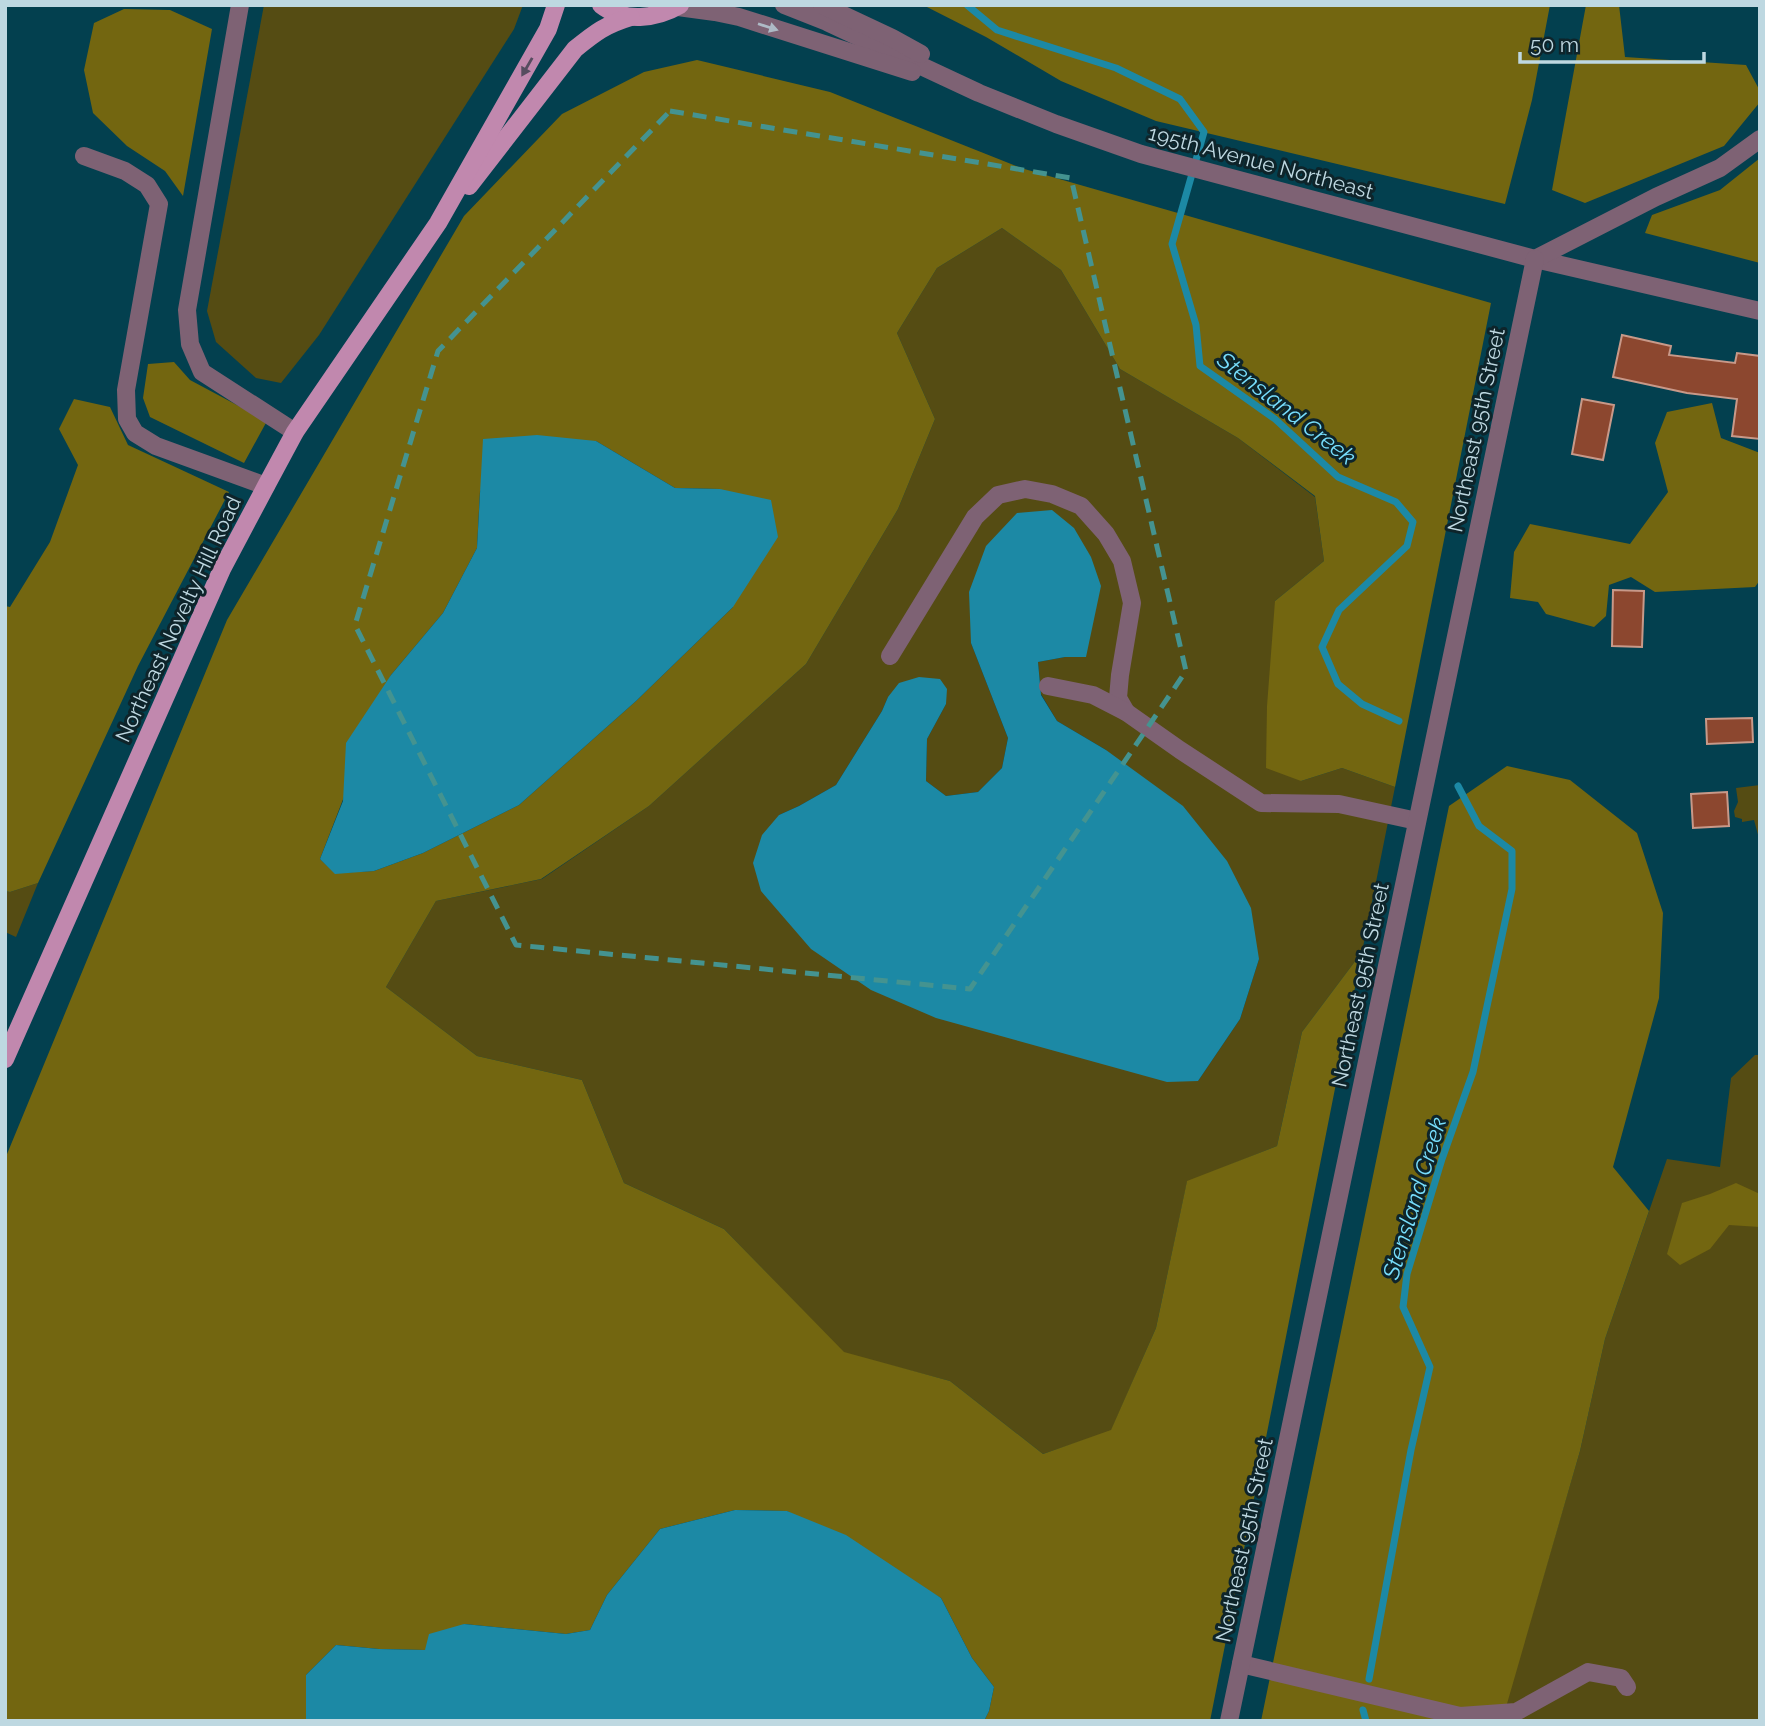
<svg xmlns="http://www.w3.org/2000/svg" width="1765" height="1726" viewBox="0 0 1765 1726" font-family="Raleway,sans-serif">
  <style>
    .green { fill: #554c13; fill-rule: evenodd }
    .forest { fill: #736610; fill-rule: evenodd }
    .water { fill: #1c89a5 }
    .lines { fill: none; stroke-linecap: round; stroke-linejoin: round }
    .stream { stroke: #1c89a5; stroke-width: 7 }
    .building { fill: #8c472f; stroke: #c89989; stroke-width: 2 }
    .minor { stroke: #7e6274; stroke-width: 18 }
    .major { stroke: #c188ae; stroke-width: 18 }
    .oneway { fill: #aebac6 }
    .oneway2 { fill: #564c5f }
    .marked { fill: none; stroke: #449390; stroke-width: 5; stroke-dasharray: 14 9; stroke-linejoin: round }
    .labels { text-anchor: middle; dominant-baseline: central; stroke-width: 6; stroke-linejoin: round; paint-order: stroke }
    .street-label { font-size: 21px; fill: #bed8e1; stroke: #0e242a }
    .water-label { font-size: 23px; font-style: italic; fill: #77ddfb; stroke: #0e242a }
  </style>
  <rect width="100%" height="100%" fill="#03404f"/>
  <!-- green -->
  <g class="green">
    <polygon points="264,5 523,5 514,29 319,335 281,383 256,378 216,342 207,311"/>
    <path d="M1002 228 1061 270 1120 369 1238 438 1315 497 1324 561 1275 601 1301 781 1342 768 1395 787 1362 952 1302 1032 1277 1146 1187 1182 1156 1328 1111 1431 1043 1454 950 1381 844 1353 724 1229 624 1183 582 1080 477 1056 386 987 436 901 542 879 649 806 806 664 898 509 935 419 897 333 937 268ZM971 643 1086 656 1065 657 1038 662 1041 694 1057 721 1106 750 1259 959 1240 1019 1198 1081 779 815 799 806 836 785 882 711 888 697 946 704 927 739 926 781 946 796 978 792 1002 768 1008 738Z"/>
    <polygon points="1760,785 1760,842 1754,820 1742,822 1742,819 1735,817 1734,811 1738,802 1736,788"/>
    <polygon points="38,883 16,937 5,932 5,891 10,892"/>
    <polygon points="1755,1055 1760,1055 1760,1721 1501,1721 1580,1451 1605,1339 1667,1159 1720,1167 1731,1078"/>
  </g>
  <!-- forest -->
  <g class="forest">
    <polygon points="923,5 1550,5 1532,100 1505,204 1156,121 1061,81 986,37"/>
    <polygon points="1586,5 1619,5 1625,57 1746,65 1760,91 1760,102 1724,146 1585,203 1552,190"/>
    <polygon points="124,9 170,10 212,29 183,196 165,171 127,146 93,113 84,70 94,23"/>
    <path d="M697 60 830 92 1021 168 1491 303 1395 787 1342 768 1301 781 1266 768 1267 706 1275 601 1324 561 1315 496 1238 438 1120 369 1061 270 1002 228 937 268 897 333 935 419 898 509 806 664 649 806 541 879 436 901 386 987 477 1056 582 1080 624 1183 724 1229 844 1352 950 1381 1043 1454 1111 1430 1156 1328 1187 1181 1277 1146 1302 1032 1362 952 1210 1721H984L989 1711 994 1687 972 1658 941 1598 787 1511 735 1510 660 1529 607 1595 590 1630 566 1634 464 1624 425 1650 379 1649 336 1645 306 1675V1721H5V1159L227 620 464 216 562 114 644 72ZM596 441 675 488 720 489 733 607 636 701 519 805 423 853 374 871 335 873 320 859 391 675 443 613 477 548 480 491Z"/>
    <polygon points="1760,158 1760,263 1645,233 1652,215 1720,190"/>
    <polygon points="174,362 190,380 267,421 244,463 150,417 143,398 148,364"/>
    <polygon points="74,399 110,407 128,445 229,492 138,666 38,883 10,892 5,891 5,606 10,607 50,542 78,465 59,429"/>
    <polygon points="1712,403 1721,438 1760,453 1760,580 1755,587 1655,592 1631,577 1609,585 1606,616 1594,627 1546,614 1538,602 1510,598 1514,552 1530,524 1630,544 1668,492 1655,443 1667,412"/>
    <polygon points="1507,766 1570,780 1637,833 1663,913 1659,998 1613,1167 1649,1211 1605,1339 1580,1451 1502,1721 1261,1721 1449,806"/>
    <polygon points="1736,1183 1760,1194 1760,1227 1729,1225 1710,1249 1680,1265 1667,1254 1682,1203 1710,1194"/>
  </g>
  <!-- water -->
  <g class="water">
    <polygon points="537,435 596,441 675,488 720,489 771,500 778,537 733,607 636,701 519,805 423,853 374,871 335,874 320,859 343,801 346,743 391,675 443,613 477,548 483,439"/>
    <polygon points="1052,510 1074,528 1091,557 1101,586 1086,657 1065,657 1038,662 1041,695 1057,721 1106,750 1183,806 1227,861 1251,908 1259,959 1240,1019 1198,1081 1167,1082 936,1018 871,990 811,949 761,891 753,863 762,835 779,815 799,806 836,785 882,711 888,697 899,683 919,677 940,679 947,689 946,704 927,739 926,781 946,796 978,792 1002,768 1008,738 971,643 969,592 986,546 1017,513"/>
    <polygon points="735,1510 787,1511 846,1535 941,1598 972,1658 994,1687 989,1711 984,1721 306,1721 306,1675 336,1645 379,1649 425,1650 429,1634 464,1624 566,1634 590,1630 607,1595 660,1529"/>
  </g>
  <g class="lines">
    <!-- stream -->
    <g class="stream">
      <polyline points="967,5 997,30 1116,68 1180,99 1204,132 1172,244 1196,325 1200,366 1275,419 1338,477 1396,502 1413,522 1407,546 1339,610 1322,647 1338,684 1362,704 1399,721"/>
      <polyline points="1369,1679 1411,1450 1430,1367 1403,1307 1407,1274 1442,1159 1473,1072 1512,889 1512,851 1479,826 1458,786"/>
      <polyline points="1363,1710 1366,1721"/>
    </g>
  </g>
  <!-- building -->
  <g class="building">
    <polygon points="1622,335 1671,346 1669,355 1735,363 1737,353 1760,356 1760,439 1732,436 1737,399 1687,393 1613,377"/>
    <polygon points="1582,399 1614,405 1603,460 1572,454"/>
    <polygon points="1613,590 1644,591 1642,647 1612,646"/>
    <polygon points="1752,718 1753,742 1707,744 1706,719"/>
    <polygon points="1727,792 1729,826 1693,828 1691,794"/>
  </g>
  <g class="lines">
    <!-- minor -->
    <g class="minor">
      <polyline points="240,5 187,310 190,344 202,372 295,432"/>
      <polyline points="784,5 827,22 979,93 1056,124 1141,154 1535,259 1760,311"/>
      <polyline points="822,5 892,38 921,54"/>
      <polyline points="678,7 715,12 739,17 912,72"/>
      <polyline points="84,156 125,171 147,185 159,204 126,390 127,419 135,433 156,446 266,486"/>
      <polyline points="1535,259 1656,197 1720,168 1760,139"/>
      <polyline points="890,656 975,517 998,495 1025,489 1052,494 1081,506 1106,534 1122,561 1132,603 1120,675 1118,698 1126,712"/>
      <polyline points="1048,686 1093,695 1126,712 1180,750 1261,803 1339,804 1417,821"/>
      <polyline points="1241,1664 1460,1716 1516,1712 1588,1672 1621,1678 1627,1687"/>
      <polyline points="1229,1721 1535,259"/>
    </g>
    <!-- major -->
    <g class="major">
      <path d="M601 5C624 23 656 19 680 5"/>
      <path d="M469 186 575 49C596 32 605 25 631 17"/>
      <polyline points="5,1059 222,569 266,486 295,432 438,223 548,29 556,5"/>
    </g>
  </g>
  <!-- one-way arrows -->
  <defs><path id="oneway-solid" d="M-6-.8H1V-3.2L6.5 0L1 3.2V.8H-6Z" transform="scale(1.75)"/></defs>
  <use class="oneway" href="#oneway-solid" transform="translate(768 27) rotate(18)"/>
  <use class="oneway2" href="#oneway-solid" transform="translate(527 67) rotate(120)"/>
  <!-- marked area -->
  <path class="marked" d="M670 111 1071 178 1186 671 970 989 516 945 355 625 438 351Z"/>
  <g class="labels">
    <!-- street labels -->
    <g class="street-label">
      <text transform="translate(1261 162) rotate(15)">195th Avenue Northeast</text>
      <text transform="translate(1476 430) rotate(-78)">Northeast 95th Street</text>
      <text transform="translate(178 619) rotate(-65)">Northeast Novelty Hill Road</text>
      <text transform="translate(1360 985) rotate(-78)">Northeast 95th Street</text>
      <text transform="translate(1244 1540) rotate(-78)">Northeast 95th Street</text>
    </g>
    <!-- water labels -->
    <g class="water-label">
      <text transform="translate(1287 408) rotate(38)">Stensland Creek</text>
      <text transform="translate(1414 1198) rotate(-73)">Stensland Creek</text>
    </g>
  </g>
  <!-- border -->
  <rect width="1765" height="1726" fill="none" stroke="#bed8e1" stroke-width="14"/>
  <!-- scale -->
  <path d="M1520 52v10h184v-10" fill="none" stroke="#bed8e1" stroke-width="3.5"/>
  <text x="1530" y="52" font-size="21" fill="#bed8e1" stroke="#0e242a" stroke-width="5" paint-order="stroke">50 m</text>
</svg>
